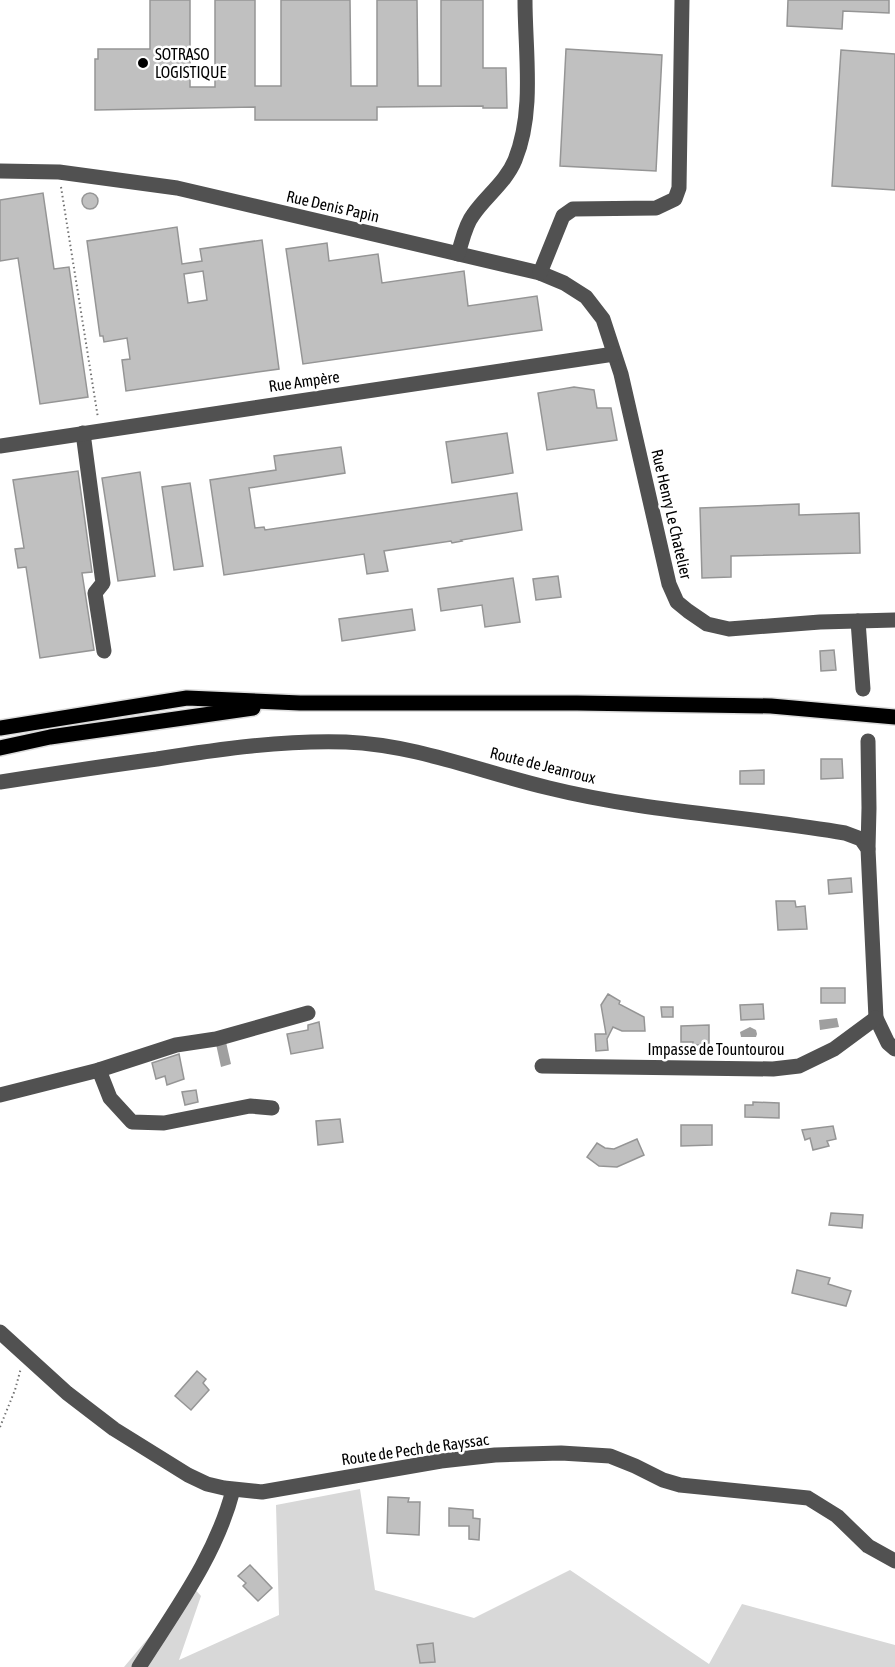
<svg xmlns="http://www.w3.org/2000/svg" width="895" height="1667" viewBox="0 0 895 1667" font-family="'Asap Condensed',sans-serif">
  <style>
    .green { fill: #d8d8d8 }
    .water { fill: #9f9f9f }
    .building { fill: #c0c0c0; stroke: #959595; stroke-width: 1.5; fill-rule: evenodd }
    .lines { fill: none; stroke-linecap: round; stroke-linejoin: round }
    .major-casing { stroke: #dbdbdb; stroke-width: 18 }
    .path { stroke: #737373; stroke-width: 2; stroke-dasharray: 1.5 3; stroke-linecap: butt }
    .minor { stroke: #515151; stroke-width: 15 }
    .major { stroke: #000; stroke-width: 15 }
    .poi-dot { fill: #000; stroke: #fff; stroke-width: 2 }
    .labels { text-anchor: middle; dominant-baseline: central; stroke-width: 5; stroke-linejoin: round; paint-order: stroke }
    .poi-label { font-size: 16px; fill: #000; stroke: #fff; text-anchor: start }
    .street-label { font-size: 16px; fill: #000; stroke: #fff }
  </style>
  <rect width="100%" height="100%" fill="#fff"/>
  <!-- green -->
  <polygon class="green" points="360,1489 375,1590 474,1618 570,1570 709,1664 742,1604 895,1645 895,1667 124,1667 192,1586 201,1596 179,1660 279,1615 276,1505"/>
  <!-- water -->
  <g class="water">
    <polygon points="837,1018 839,1027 820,1030 819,1020"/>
    <polygon points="750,1027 756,1030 757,1034 756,1037 741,1037 740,1032"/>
    <polygon points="226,1042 231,1064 221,1067 216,1044"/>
  </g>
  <!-- building -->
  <g class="building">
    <polygon points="150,0 190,0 190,87 215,87 215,0 255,0 255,86 281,86 281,0 350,0 351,86 377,86 377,0 417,0 418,86 441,86 441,0 483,0 483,68 506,68 507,108 483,108 483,106 377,107 377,120 255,120 255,107 95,110 95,59 98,59 98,49 150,49"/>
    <polygon points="788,0 889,0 889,13 843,11 842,29 787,26"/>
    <polygon points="566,49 662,55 656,171 560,166"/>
    <polygon points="841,50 895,54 895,190 832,186"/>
    <polygon points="43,193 54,269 69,267 88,397 40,404 18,258 0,261 0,200"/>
    <circle cx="90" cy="201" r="8"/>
    <path d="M177 227 182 264 202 261 200 249 262 240 279 369 126 391 122 360 130 359 127 338 104 342 103 336H100L87 241ZM203 271 207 300 188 303 184 274Z"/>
    <polygon points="327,243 329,261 378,254 382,283 464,271 468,306 537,296 542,330 303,364 286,249"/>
    <polygon points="574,387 594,390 597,408 611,408 617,440 547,450 538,393"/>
    <polygon points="507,433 513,473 452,483 446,442"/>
    <polygon points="341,447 345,473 249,488 255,528 264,527 265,530 517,493 522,530 461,540 462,541 452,543 451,541 384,551 388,571 367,574 364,554 224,575 210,480 276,470 274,456"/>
    <polygon points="78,471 92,572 82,573 94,650 40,658 26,567 18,568 15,549 24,548 13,480"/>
    <polygon points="140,472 155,576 118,581 102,478"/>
    <polygon points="190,483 203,566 174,570 162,487"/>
    <polygon points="799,504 799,515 859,513 860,553 731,556 731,577 702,578 700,508"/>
    <polygon points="558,576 561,597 536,600 533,579"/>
    <polygon points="513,578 520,622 485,627 482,605 441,611 438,589"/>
    <polygon points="412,609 415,630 342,641 339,619"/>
    <polygon points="834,650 836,670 821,671 820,651"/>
    <polygon points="821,759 842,759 843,778 821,779"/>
    <polygon points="764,770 764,784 740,784 740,771"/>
    <polygon points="851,878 852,892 829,894 828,880"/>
    <polygon points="776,901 795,901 796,907 805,906 807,929 778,930"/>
    <rect x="821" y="988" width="24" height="15"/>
    <polygon points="608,994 620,1001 619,1004 644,1017 645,1031 622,1031 613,1027 607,1039 608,1050 596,1051 595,1034 606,1034 601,1005"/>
    <polygon points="763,1004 764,1019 741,1020 740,1005"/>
    <polygon points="661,1007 673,1007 673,1017 662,1017"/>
    <polygon points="319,1022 323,1048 291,1054 287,1034 308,1030 308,1025"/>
    <polygon points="709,1025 709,1045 693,1045 693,1042 681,1042 681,1026"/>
    <polygon points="179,1054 184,1079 167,1085 165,1076 156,1079 152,1063"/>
    <polygon points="196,1090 198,1102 185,1105 182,1092"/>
    <polygon points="753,1102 779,1103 779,1118 745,1117 745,1105 753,1105"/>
    <polygon points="340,1119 343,1142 318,1145 316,1121"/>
    <polygon points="681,1125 712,1125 712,1145 681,1146"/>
    <polygon points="833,1126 836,1139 827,1141 829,1146 813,1150 810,1138 805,1140 802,1130"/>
    <polygon points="637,1139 644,1155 617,1167 599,1166 587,1157 597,1143 605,1148 614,1149"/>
    <polygon points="831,1213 863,1215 862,1228 829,1225"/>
    <polygon points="797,1270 830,1278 828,1284 851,1291 846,1306 792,1293"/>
    <polygon points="197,1371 206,1379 203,1383 209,1390 191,1410 175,1396"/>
    <polygon points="388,1497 409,1498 408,1502 420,1502 419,1535 387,1533"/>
    <polygon points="449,1508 473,1510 473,1518 480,1519 479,1540 469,1539 469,1526 449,1526"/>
    <polygon points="250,1565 272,1588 258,1601 243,1586 246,1583 238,1576"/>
    <polygon points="433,1643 435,1662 420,1663 417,1645"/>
  </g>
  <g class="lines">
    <!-- major casing -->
    <g class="major-casing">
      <g id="major">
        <polyline points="0,728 187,698 300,703 577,703 771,706 895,717"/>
        <polyline points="0,748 50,737 253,708"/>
      </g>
    </g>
    <!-- path -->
    <g class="path">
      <polyline points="61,187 98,418"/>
      <polyline points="0,1427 15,1390 21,1368"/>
    </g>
    <!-- minor -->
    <g class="minor">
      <polyline points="0,171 59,172 177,188 540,273 564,283 586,297 603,319 621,374 669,584 677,602 688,611 707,624 729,629 820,622 895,620"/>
      <path d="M458 254C462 242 465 225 473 215 486 196 506 182 515 160 535 111 525 52 525 0"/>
      <polyline points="540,273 563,216 573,209 656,208 675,199 679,188 682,0"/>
      <polyline points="83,433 103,583 95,593 104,651"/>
      <polyline points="0,446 614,354"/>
      <polyline points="858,621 863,689"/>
      <path d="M0 782C52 774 105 766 157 759 220 749 283 740 346 742 417 745 481 772 549 788 646 812 746 816 845 833L861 839 868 849 876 1018 888 1043 895 1049"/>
      <polyline points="868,849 869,808 868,741"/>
      <polyline points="542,1066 773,1069 799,1066 834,1049 876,1018"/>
      <polyline points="99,1070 176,1045 216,1039 308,1013"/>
      <polyline points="0,1095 99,1070 110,1098 132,1122 164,1123 250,1106 272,1108"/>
      <polyline points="0,1332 67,1393 114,1429 188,1475 207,1484 224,1488 262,1492 441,1461 495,1455 561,1453 610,1456 635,1466 663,1480 680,1485 808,1498 837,1516 868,1546 895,1561"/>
      <path d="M139 1667C175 1610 216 1556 233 1490"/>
    </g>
    <!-- major -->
    <use href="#major" class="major"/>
  </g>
  <!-- markers -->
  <circle class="poi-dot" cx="143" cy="63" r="6"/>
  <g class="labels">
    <!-- poi labels -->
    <g class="poi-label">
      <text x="155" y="54">SOTRASO<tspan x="155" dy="18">LOGISTIQUE</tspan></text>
    </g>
    <!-- street labels -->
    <g class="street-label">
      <text transform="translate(333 206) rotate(13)">Rue Denis Papin</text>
      <text transform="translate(304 381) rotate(-8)">Rue Ampère</text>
      <text transform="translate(672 514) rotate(77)">Rue Henry Le Chatelier</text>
      <text transform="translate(543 765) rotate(14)">Route de Jeanroux</text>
      <text x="716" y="1049">Impasse de Tountourou</text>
      <text transform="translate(415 1449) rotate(-8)">Route de Pech de Rayssac</text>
    </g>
  </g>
</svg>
